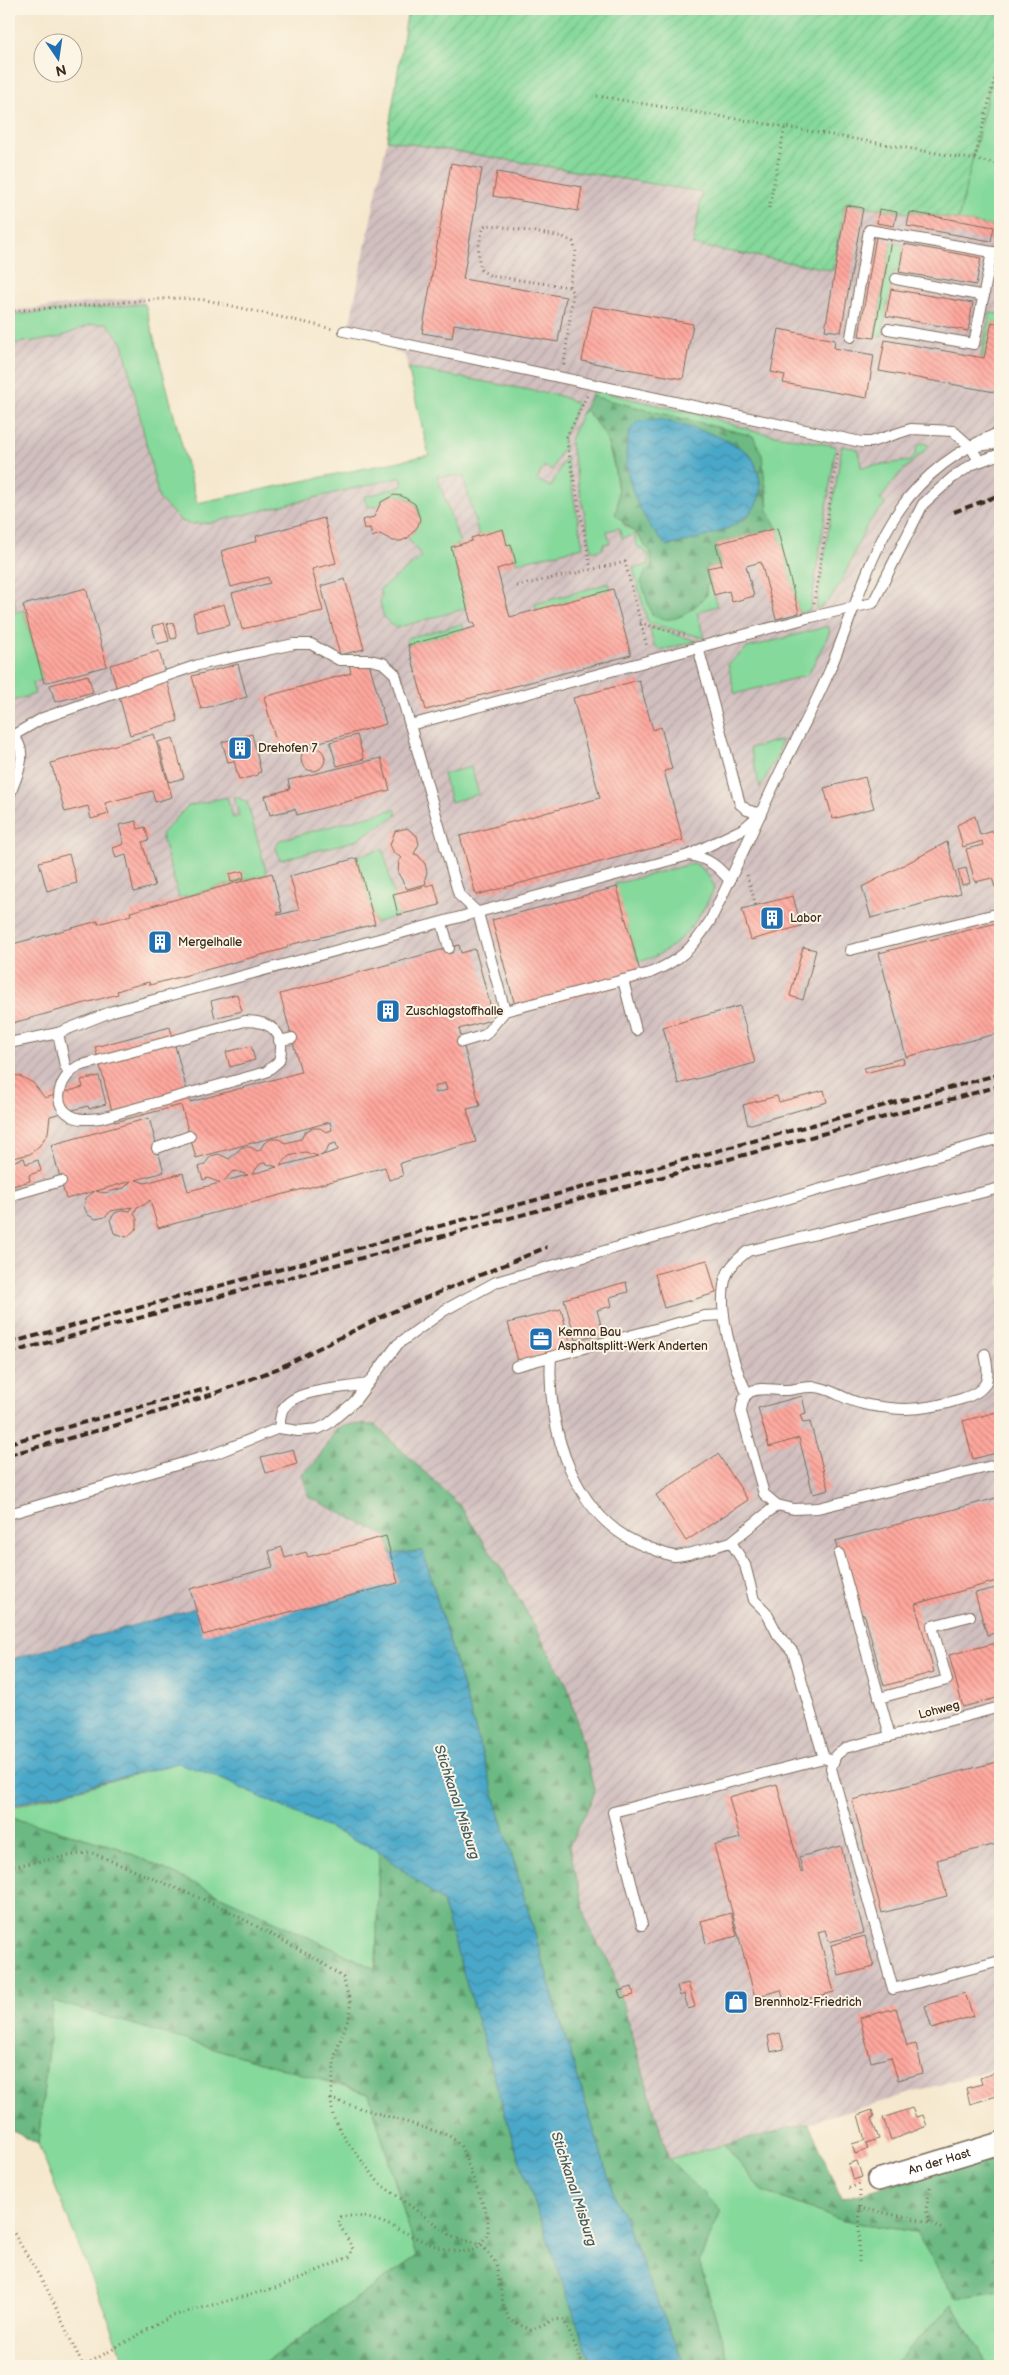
<svg xmlns="http://www.w3.org/2000/svg" width="1009" height="2375" viewBox="0 0 1009 2375" font-family="'Balsamiq Sans',sans-serif">
  <style>
    .industrial { fill: url(#industrial-furrows) }
    .green { fill: #85d99b; stroke: #60825c }
    .forest { fill: url(#forest-firs); stroke: #547250; fill-rule: evenodd }
    .garden { fill: url(#garden-furrows); stroke: #60825c }
    .water { fill: url(#water-waves); stroke: #426974 }
    .building { fill: url(#building-back-hatch); fill-rule: evenodd }
    .lines { fill: none; stroke-linecap: round; stroke-linejoin: round }
    .lane-casing { stroke: #7c6c5c; stroke-width: 12 }
    .street-casing { stroke: #7c6c5c; stroke-width: 24 }
    .path { stroke: #7c6c5c; stroke-width: 3; stroke-dasharray: 1 4; stroke-linecap: butt }
    .lane { stroke: #fff; stroke-width: 10 }
    .street { stroke: #fff; stroke-width: 21 }
    .rail { stroke: #3b2a1e; stroke-width: 4; stroke-dasharray: 8 4; stroke-linecap: butt }
    .labels { text-anchor: middle; dominant-baseline: central; stroke-width: 4; stroke-linejoin: round; paint-order: stroke }
    .poi-label { font-size: 12px; fill: #3b2a1e; stroke: #fcf5e5; text-anchor: start }
    .street-label { font-size: 12px; fill: #3b2a1e; stroke: #fcf5e5 }
    .water-label { font-size: 14px; font-style: italic; fill: #415c62; stroke: #fcf5e5 }
  </style>
  <defs>
    <pattern id="industrial-furrows" width="10" height="10" patternUnits="userSpaceOnUse" patternTransform="scale(1.25)"><rect width="10" height="10" fill="#d1bfbf"/><path d="M-1 1l2-2M0 10L10 0M9 11l2-2" fill="none" stroke="#b4a4a4"/></pattern>
    <pattern id="forest-firs" width="22" height="20" patternUnits="userSpaceOnUse" patternTransform="scale(1.25)"><rect width="22" height="20" fill="#6cb983"/><path d="M5 1l3.5 6h-7zM16 11l3.5 6h-7z" fill="#5a976b"/></pattern>
    <pattern id="garden-furrows" width="10" height="10" patternUnits="userSpaceOnUse" patternTransform="scale(1.25)"><rect width="10" height="10" fill="#85d99b"/><path d="M-1 1l2-2M0 10L10 0M9 11l2-2" fill="none" stroke="#74ba85"/></pattern>
    <pattern id="water-waves" width="16" height="10" patternUnits="userSpaceOnUse" patternTransform="scale(1.25)"><rect width="16" height="10" fill="#4aa8c9"/><path d="M0 5q4-4 8 0t8 0" fill="none" stroke="#3f89a3"/></pattern>
    <pattern id="building-back-hatch" width="6" height="6" patternUnits="userSpaceOnUse" patternTransform="scale(1.25)"><rect width="6" height="6" fill="#ffa79e"/><path d="M-1 5l2 2M0 0l6 6M5-1l2 2" fill="none" stroke="#d08880"/></pattern>
  </defs>
  <rect width="100%" height="100%" fill="#fcf5e5"/>
  <filter id="ink" filterUnits="userSpaceOnUse"><feTurbulence type="fractalNoise" baseFrequency=".02" numOctaves="2"/><feDisplacementMap in="SourceGraphic" scale="10" xChannelSelector="R" yChannelSelector="G"/><feConvolveMatrix kernelMatrix="1 2 1 2 8 2 1 2 1" color-interpolation-filters="sRGB"/></filter>
  <filter id="wash" filterUnits="userSpaceOnUse"><feTurbulence type="fractalNoise" baseFrequency=".0096" numOctaves="4" result="noise"/><feDisplacementMap in="SourceGraphic" scale="20" xChannelSelector="R" yChannelSelector="G"/><feGaussianBlur stdDeviation="1.12" result="paint"/><feColorMatrix in="noise" values="0 0 0 0 0 0 0 0 0 0 0 0 0 0 0 0 0 1.4 0 .05"/><feComposite in="paint" operator="in"/></filter>
  <g filter="url(#wash)">
    <rect width="100%" height="100%" fill="#f5e8ce"/>
    <!-- industrial -->
    <polygon class="industrial" points="387,140 702,192 833,270 845,203 908,213 909,211 1000,228 998,245 1000,246 1000,2067 809,2123 669,2159 612,1968 588,1926 569,1846 595,1793 430,1537 479,1701 9,1820 9,311 143,297 197,503 429,455 405,356 349,328"/>
    <!-- green -->
    <g class="green">
      <polygon points="1000,43 1000,233 999,237 991,241 994,227 958,220"/>
      <polygon points="891,242 904,245 899,272 894,271 882,337 875,336"/>
      <path d="M145 304 197 503 429 455 408 368 557 395 578 403 563 438 565 450 561 451 552 470 544 466 537 480 551 487 566 456 583 547 516 563 511 544 507 545 503 530 479 536 463 476H437L460 544 451 547 467 608 396 628 384 618 380 602 382 595 379 590 422 557 408 538C438 513 400 477 376 507L367 506 364 497 403 486 401 477 210 523 190 524 181 521 159 499 123 343 107 323 89 325 58 338 9 344V315Z"/>
      <polygon points="990,313 1000,314 1000,324 993,322 984,358 981,357"/>
      <polygon points="593,390 712,418 753,431 836,446 810,611 799,613 777,528 768,511 767,490 753,436 591,396"/>
      <path d="M586 410 605 435 614 466 623 524C636 531 640 542 651 552L652 567 646 571 682 616 707 595 706 586 711 583 717 606 697 612 704 638 648 623 633 568 649 565 648 554 637 546 634 535 622 538 619 528 607 531 610 543 603 544V549L592 552 570 440 581 414Z"/>
      <path d="M923 443 927 444 928 447 899 474 880 500 886 503C881 509 875 514 870 521 855 542 841 601 816 609L842 446 858 449 861 467 910 461 916 453 917 446Z"/>
      <polygon points="609,583 611,590 536,610 535,604"/>
      <polygon points="14,599 16,609 12,610 13,613 24,610 43,680 32,683 35,694 9,702 9,600"/>
      <polygon points="462,624 464,630 408,645 407,638"/>
      <polygon points="829,626 829,634 808,675 735,694 728,664 747,648"/>
      <polygon points="650,628 651,627 697,641 662,650 654,646"/>
      <polygon points="781,740 778,754 760,788 750,748"/>
      <polygon points="471,767 479,794 451,802 443,774"/>
      <polygon points="234,796 247,802 267,874 179,898 161,834 188,806 227,797 233,818 239,816"/>
      <polygon points="395,809 397,815 354,841 280,860 276,847 280,840"/>
      <polygon points="383,849 398,913 397,916 375,923 357,856"/>
      <path d="M694 863 706 872 715 887C698 922 677 953 638 962L615 884Z"/>
      <polygon points="178,1763 208,1773 379,1851 376,1969 119,1848 9,1817 9,1808"/>
      <polygon points="53,2000 369,2094 417,2256 260,2366 127,2366 38,2144"/>
      <polygon points="725,2145 762,2191 844,2221 916,2232 955,2298 1000,2291 1000,2366 988,2366 953,2304 892,2366 730,2366 699,2262 721,2211 669,2159"/>
    </g>
    <!-- forest -->
    <g class="forest">
      <path d="M591 396 753 436 762 455 768 511 777 528 717 544 722 565 707 568 711 583 706 586 707 595C691 611 675 627 652 615L641 582 646 571 652 567 651 552C643 545 642 539 636 533 629 526 622 522 615 514 623 495 613 455 605 436 601 427 592 418 586 410L581 414ZM659 419 709 433 750 454 758 470 761 487 747 518 719 531 667 546C640 509 632 500 627 453Z"/>
      <polygon points="352,1424 375,1425 460,1506 508,1579 568,1687 595,1793 569,1846 588,1926 612,1968 669,2159 721,2211 699,2262 730,2366 686,2366 678,2351 612,2189 560,2020 423,1551 391,1554 386,1536 309,1497 302,1474 315,1463 337,1428"/>
      <polygon points="9,1817 119,1848 376,1969 379,1851 442,1901 515,2147 592,2366 260,2366 417,2256 369,2094 53,2001 38,2144 9,2129"/>
      <polygon points="809,2123 841,2199 1000,2153 1000,2291 955,2298 916,2232 844,2221 762,2191 725,2145"/>
      <polygon points="953,2304 988,2366 892,2366"/>
    </g>
    <!-- garden -->
    <polygon class="garden" points="408,9 1000,9 1000,43 958,220 909,211 908,213 845,203 833,270 693,245 702,192 387,140"/>
    <!-- water -->
    <g class="water">
      <path d="M659 419C688 427 724 434 748 453 755 459 758 472 760 481 767 526 700 539 667 546 640 521 618 470 629 433 630 429 635 424 638 421Z"/>
      <polygon points="423,1551 560,2020 612,2189 678,2351 686,2366 592,2366 515,2147 442,1901 379,1851 208,1773 178,1763 9,1806 9,1660 391,1554"/>
    </g>
    <g id="blocks">
      <!-- building -->
      <g class="building">
        <polygon points="451,163 482,169 463,279 566,297 558,342 454,324 452,338 422,333"/>
        <polygon points="497,172 582,187 578,211 493,196"/>
        <polygon points="846,205 863,208 841,332 825,330"/>
        <polygon points="879,209 897,212 894,226 877,223"/>
        <polygon points="910,212 994,227 991,241 907,226"/>
        <polygon points="876,237 891,240 874,338 859,336"/>
        <polygon points="904,244 981,258 976,285 899,272"/>
        <polygon points="891,289 973,303 968,331 886,316"/>
        <polygon points="593,306 693,324 683,379 582,361"/>
        <polygon points="992,322 1000,324 1000,393 879,371 885,340 984,358"/>
        <polygon points="779,329 835,340 834,348 874,355 867,398 783,383 785,375 771,372"/>
        <polygon points="394,495 402,496 415,504 420,519 418,526 408,538 401,541 393,541 380,534 372,537 370,528 364,529 362,520 374,517 381,502"/>
        <polygon points="324,518 336,563 312,569 323,611 242,629 232,593 270,583 269,581 268,577 231,587 221,551 257,541 256,536"/>
        <polygon points="777,528 799,613 776,619 761,562 746,566 754,596 732,602 729,591 714,595 707,568 722,565 716,544"/>
        <polygon points="503,529 507,545 511,544 516,563 497,569 510,617 613,589 631,655 426,710 408,645 475,627 474,622 471,623 451,547 472,541 471,538"/>
        <polygon points="345,579 364,649 340,655 321,586"/>
        <polygon points="86,588 107,666 44,683 23,605"/>
        <polygon points="224,604 230,625 198,633 193,613"/>
        <polygon points="173,622 177,638 171,639 167,624"/>
        <polygon points="164,623 169,641 157,644 152,626"/>
        <polygon points="159,651 178,721 130,735 110,665"/>
        <polygon points="368,659 386,724 279,753 264,697 351,673 349,664"/>
        <polygon points="238,664 247,697 201,709 192,676"/>
        <polygon points="88,675 93,692 55,702 50,685"/>
        <polygon points="639,680 653,730 661,727 672,769 664,771 683,840 476,895 460,836 600,798 573,698"/>
        <polygon points="154,734 172,797 155,802 152,791 105,803 109,814 91,819 88,806 65,812 51,763"/>
        <polygon points="252,734 261,772 257,773 258,775 239,780 234,761 228,762 222,742"/>
        <polygon points="357,735 364,759 337,766 330,742"/>
        <polygon points="173,738 184,778 169,782 158,742"/>
        <circle cx="313" cy="759" r="12"/>
        <polygon points="381,758 390,790 297,815 295,809 270,815 265,796 290,789 288,780"/>
        <polygon points="865,777 874,808 833,819 824,788"/>
        <polygon points="975,816 980,835 1000,829 1000,885 995,887 992,878 975,882 966,849 983,845 982,841 963,847 957,825"/>
        <polygon points="136,821 138,829 145,827 149,840 142,842 155,886 134,892 126,855 116,858 113,848 124,844 119,825"/>
        <polygon points="407,828 417,836 419,844 414,854 418,855 425,864 427,872 425,879 426,884 407,889 398,873 399,860 402,858 394,853 390,845 395,831"/>
        <polygon points="947,842 961,893 871,918 862,887"/>
        <polygon points="69,854 77,883 47,891 39,862"/>
        <polygon points="357,858 375,924 293,944 287,946 287,948 150,985 149,982 126,988 117,991 118,994 9,1024 9,945 98,921 98,924 131,915 130,912 272,873 282,912 277,913 278,915 299,910 290,876"/>
        <polygon points="966,868 970,883 962,885 958,870"/>
        <polygon points="243,871 244,878 231,882 229,874"/>
        <polygon points="434,884 440,905 398,915 393,894"/>
        <polygon points="617,887 642,979 517,1013 492,920"/>
        <polygon points="793,896 801,926 751,940 742,909"/>
        <polygon points="1000,922 1000,1033 906,1057 879,953"/>
        <path d="M459 945 461 953 475 949 494 1019 459 1029 480 1106 467 1109 476 1142 400 1163 403 1176 389 1180 385 1167 158 1228 150 1200 149 1201 144 1205 137 1207 134 1214 137 1219V1228L127 1237 114 1233 110 1220 115 1213 123 1210 130 1211 132 1207 111 1211 105 1217 96 1219 88 1215 84 1207 86 1198 95 1191 66 1199 51 1145 149 1118 164 1172 136 1180 145 1183 183 1173 188 1191 220 1183 208 1178 203 1180 199 1167 204 1165 211 1156 219 1154 229 1159 242 1147H251L257 1151 260 1150 264 1143 271 1139H279L285 1143 301 1139 305 1132 312 1128H320L326 1132 332 1130 330 1122 196 1158 181 1105 115 1122 95 1047 170 1027 190 1102 301 1072 280 994ZM445 1083 447 1090 436 1093 434 1087ZM336 1143 338 1150 320 1156 325 1153 329 1145ZM305 1152 318 1156 280 1166 289 1156ZM264 1163 277 1167 252 1174 260 1164ZM236 1171 248 1175 224 1181 232 1172ZM131 1181 124 1188 104 1193 96 1191Z"/>
        <polygon points="803,947 816,950 803,1000 790,996"/>
        <polygon points="237,994 242,1011 215,1018 211,1001"/>
        <polygon points="740,1006 755,1063 678,1084 663,1027"/>
        <polygon points="251,1046 255,1060 230,1067 226,1052"/>
        <polygon points="903,1058 904,1063 865,1073 864,1068"/>
        <polygon points="9,1075 20,1076 33,1083 45,1098 83,1087 81,1080 99,1076 106,1104 89,1109 88,1106 50,1116 48,1133 40,1145 30,1154 9,1159"/>
        <polygon points="824,1090 827,1102 748,1125 743,1105 777,1096 779,1102"/>
        <polygon points="24,1158 26,1164 38,1160 41,1171 29,1175 30,1181 9,1187 9,1163"/>
        <polygon points="707,1260 716,1293 664,1308 655,1274"/>
        <polygon points="626,1282 628,1292 610,1297 612,1306 597,1310 603,1333 576,1340 564,1299"/>
        <polygon points="561,1309 571,1346 518,1361 508,1323"/>
        <polygon points="802,1396 806,1413 800,1415 803,1423 810,1422 829,1490 813,1494 799,1438 769,1447 758,1408"/>
        <polygon points="1000,1411 1000,1452 973,1459 963,1421"/>
        <polygon points="293,1449 297,1464 266,1473 261,1457"/>
        <polygon points="718,1454 748,1500 686,1541 656,1495"/>
        <polygon points="1000,1497 1000,1580 915,1604 934,1672 884,1686 865,1616 853,1608 835,1541"/>
        <polygon points="386,1536 398,1583 203,1635 190,1589 273,1567 269,1551 282,1547 285,1558 306,1552 308,1557"/>
        <polygon points="1000,1587 1000,1632 987,1635 975,1593"/>
        <polygon points="1000,1642 1000,1697 963,1707 949,1655"/>
        <polygon points="1000,1761 1000,1843 937,1860 947,1896 882,1913 852,1800"/>
        <polygon points="777,1784 801,1873 803,1872 799,1857 841,1846 864,1933 829,1942 825,1930 818,1932 834,1992 785,2005 781,1990 755,1997 714,1845 740,1838 729,1797"/>
        <polygon points="731,1913 737,1936 706,1944 701,1921"/>
        <polygon points="865,1936 874,1967 839,1976 831,1945"/>
        <polygon points="688,1983 695,2007 688,2009 684,1994 680,1996 677,1986"/>
        <polygon points="632,1987 634,1995 621,1998 618,1991"/>
        <polygon points="965,1993 973,2016 932,2029 925,2006"/>
        <polygon points="896,2008 907,2046 916,2044 923,2073 898,2080 891,2057 871,2062 860,2018"/>
        <polygon points="780,2033 784,2049 771,2052 768,2036"/>
        <polygon points="995,2073 1000,2095 970,2104 966,2088 982,2084 980,2078"/>
        <polygon points="912,2108 916,2117 923,2115 927,2126 891,2140 883,2118"/>
        <polygon points="872,2110 874,2117 871,2118 879,2139 866,2143 868,2149 855,2154 852,2144 865,2140 858,2115"/>
        <polygon points="857,2161 862,2177 853,2180 848,2164"/>
      </g>
    </g>
  </g>
  <g filter="url(#ink)">
    <use href="#blocks" fill-opacity="0" stroke="#7c6c5c" stroke-width="1"/>
    <g class="lines">
      <!-- lane casing -->
      <g class="lane-casing">
        <g id="lane">
          <polyline points="896,279 984,296"/>
          <polyline points="888,329 974,344 992,252 1000,253"/>
          <polyline points="344,331 861,442 871,442 911,429 953,431 971,447 979,461"/>
          <polyline points="851,337 869,230 992,252"/>
          <polyline points="977,446 1000,443"/>
          <polyline points="698,647 740,804 747,810 761,814"/>
          <path d="M9 733C32 749 17 776 9 796"/>
          <polyline points="12,736 43,718 198,665 294,644 311,644 339,660 370,660 383,663 395,674 410,725"/>
          <path d="M730 881C718 866 708 858 689 855L743 829 758 816"/>
          <polyline points="442,923 449,948"/>
          <polyline points="850,950 1000,913"/>
          <polyline points="623,980 636,1030"/>
          <polyline points="505,1011 478,913 459,895 410,725 811,617 873,603 923,504 952,478 973,464 1000,454"/>
          <path d="M245 1021C271 1021 287 1033 279 1061L266 1072 101 1118C91 1119 79 1121 70 1115 49 1102 62 1075 79 1066Z"/>
          <polyline points="58,1033 113,1011 689,855"/>
          <polyline points="279,1041 292,1038"/>
          <path d="M462 1042 485 1035 505 1011 650 973C682 959 691 950 710 921 735 871 757 820 781 770 797 738 815 705 829 672 873 567 881 481 1000 432"/>
          <polyline points="9,1043 58,1033 65,1066 69,1072"/>
          <polyline points="157,1148 190,1136"/>
          <polyline points="9,1196 61,1181"/>
          <path d="M985 1354C991 1380 988 1391 961 1399 937 1407 915 1411 890 1408 880 1407 869 1406 860 1403 846 1400 834 1391 821 1388 809 1385 798 1389 787 1390 775 1391 760 1386 750 1392 743 1396 742 1404 741 1412L764 1494 777 1505 794 1509 818 1508 1000 1464"/>
          <path d="M551 1357C546 1429 575 1523 650 1548 657 1550 668 1556 675 1556 691 1555 715 1546 731 1542"/>
          <polyline points="516,1366 704,1316 724,1315"/>
          <path d="M747 1393C733 1366 716 1307 726 1277 730 1265 739 1258 748 1251L1000 1188"/>
          <path d="M279 1428C280 1423 280 1414 283 1409 295 1388 344 1389 367 1384"/>
          <polyline points="777,1505 731,1542 745,1565 754,1600 766,1612 778,1635 793,1652 824,1758"/>
          <polyline points="9,1514 214,1454 279,1428 298,1431 318,1429 328,1424 354,1402 398,1344 445,1310 496,1282 1000,1138"/>
          <polyline points="839,1554 890,1736"/>
          <polyline points="879,1698 947,1680 932,1626 970,1616"/>
          <polyline points="1000,1707 845,1748 836,1755 831,1768 893,1989 1000,1961"/>
          <polyline points="642,1925 613,1812 824,1758 832,1761"/>
        </g>
      </g>
      <!-- street casing -->
      <g class="street-casing">
        <g id="street">
          <path id="s1" d="M878 2180 1000 2143"/>
        </g>
      </g>
      <!-- path -->
      <g class="path">
        <polyline points="597,96 785,127"/>
        <polyline points="975,158 1000,57"/>
        <polyline points="769,208 785,127 1000,164"/>
        <polyline points="9,311 176,298 206,300 333,329"/>
        <path d="M564 365 573 293 569 287 491 276 481 270C477 258 478 238 485 226L492 225 563 237 573 242 576 252 569 287"/>
        <polyline points="587,396 566,438 591,569"/>
        <polyline points="517,586 625,562 647,647"/>
        <polyline points="814,603 838,451"/>
        <polyline points="640,623 688,636"/>
        <polyline points="747,875 756,906"/>
        <path d="M9 1867 90 1852 221 1907 320 1961 343 1978 350 2002V2014L335 2055 331 2099 448 2135 460 2144 488 2217V2234L476 2250C430 2261 388 2208 340 2217L339 2224 353 2249 349 2257 282 2286 172 2316 83 2366"/>
        <polyline points="331,2099 333,2117 346,2140 379,2183 453,2237 481,2245 496,2263 503,2303 509,2320 531,2330 555,2319 564,2320 584,2366"/>
        <polyline points="849,2188 860,2184"/>
        <polyline points="859,2208 930,2222 945,2230"/>
        <polyline points="930,2222 926,2209 931,2183"/>
        <polyline points="9,2225 47,2289 83,2366"/>
        <polyline points="859,2262 860,2187"/>
      </g>
      <!-- lane -->
      <use href="#lane" class="lane"/>
      <!-- street -->
      <use href="#street" class="street"/>
      <!-- rail -->
      <g class="rail">
        <polyline points="954,512 1000,495"/>
        <polyline points="9,1343 1000,1074"/>
        <polyline points="9,1353 1000,1086"/>
        <polyline points="9,1443 209,1388"/>
        <polyline points="9,1455 117,1425 213,1394 279,1368 385,1315 547,1247"/>
      </g>
    </g>
  </g>
  <!-- icons -->
  <defs>
    <g id="building-square" transform="scale(1.25)"><rect x="-9" y="-9" width="18" height="18" rx="4" fill="#1f6fb2" stroke="#fcf5e5"/><path d="M-4-6H4V6H1V3H-1V6H-4ZM-2.5-4.3h1.7v1.8h-1.7ZM.8-4.3h1.7v1.8H.8ZM-2.5-1h1.7V.8h-1.7ZM.8-1h1.7V.8H.8Z" fill="#fff"/></g>
    <g id="office-square" transform="scale(1.25)"><rect x="-9" y="-9" width="18" height="18" rx="4" fill="#1f6fb2" stroke="#fcf5e5"/><path d="M-6-3h4V-5.5h4V-3h4V5H-6ZM-1-4.5V-3h2v-1.5ZM-6 0V1H6V0Z" fill="#fff"/></g>
    <g id="shop-square" transform="scale(1.25)"><rect x="-9" y="-9" width="18" height="18" rx="4" fill="#1f6fb2" stroke="#fcf5e5"/><path d="M-5-2.5h2.3a2.7 3.5 0 0 1 5.4 0H5L5.5 6h-11ZM-1.5-2.5h3a1.5 2.3 0 0 0-3 0Z" fill="#fff"/></g>
  </defs>
  <g fill-rule="evenodd">
    <use href="#building-square" x="240" y="748"/>
    <use href="#building-square" x="772" y="918"/>
    <use href="#building-square" x="160" y="942"/>
    <use href="#building-square" x="388" y="1011"/>
    <use href="#office-square" x="541" y="1339"/>
    <use href="#shop-square" x="736" y="2002"/>
  </g>
  <g class="labels">
    <!-- poi labels -->
    <g class="poi-label">
      <text x="258" y="748">Drehofen 7</text>
      <text x="790" y="918">Labor</text>
      <text x="178" y="942">Mergelhalle</text>
      <text x="406" y="1011">Zuschlagstoffhalle</text>
      <text x="558" y="1332">Kemna Bau<tspan x="558" dy="14">Asphaltsplitt-Werk Anderten</tspan></text>
      <text x="754" y="2002">Brennholz-Friedrich</text>
    </g>
    <!-- street labels -->
    <g class="street-label">
      <text transform="translate(939 1710) rotate(-15)">Lohweg</text>
      <text stroke="none"><textPath href="#s1" startOffset="64">An der Hast</textPath></text>
    </g>
    <!-- water labels -->
    <g class="water-label">
      <text transform="translate(457 1802) rotate(72)">Stichkanal Misburg</text>
      <text transform="translate(574 2189) rotate(72)">Stichkanal Misburg</text>
    </g>
  </g>
  <!-- margin -->
  <rect width="1009" height="2375" fill="none" stroke="#fcf5e5" stroke-width="30"/>
  <!-- north arrow -->
  <g transform="translate(58 58) rotate(167)"><circle r="24" fill="#fcf5e5" stroke="#afa495"/>
  <path d="M0-4L9 19L0 12L-9 19Z" fill="#1f6fb2"/>
  <text y="-8" font-size="14" font-weight="bold" text-anchor="middle" fill="#3b2a1e">N</text>
  </g>
</svg>
